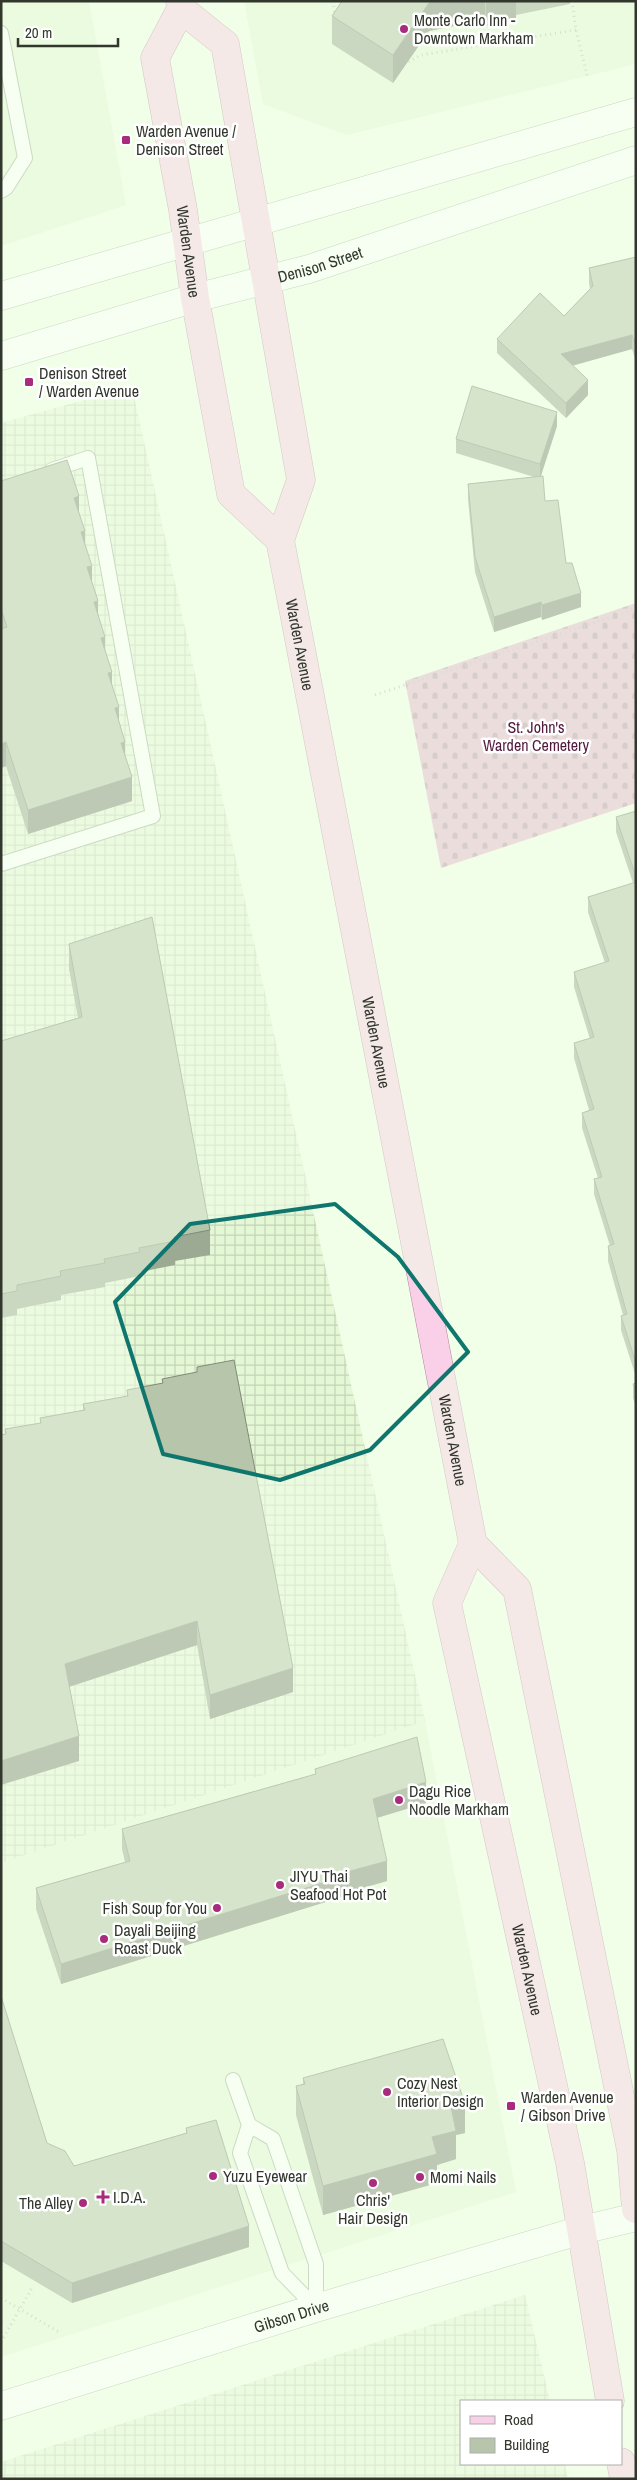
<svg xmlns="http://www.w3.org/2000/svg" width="637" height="2480" viewBox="0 0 637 2480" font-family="'Archivo Narrow',sans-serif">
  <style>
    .built { fill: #e4f8d6 }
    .industrial { fill: url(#industrial-grid) }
    .cemetery { fill: url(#cemetery-stones) }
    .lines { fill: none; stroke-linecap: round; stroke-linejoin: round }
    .lane-casing { stroke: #a0af95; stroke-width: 16 }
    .street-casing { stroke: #a0af95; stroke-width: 29 }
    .secondary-casing { stroke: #a0af95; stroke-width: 29 }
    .primary-casing { stroke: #b2869c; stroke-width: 29 }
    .path { stroke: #b3beab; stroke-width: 3; stroke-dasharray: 1 4; stroke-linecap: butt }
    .lane { stroke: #fff; stroke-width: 14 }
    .street { stroke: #fff; stroke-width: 28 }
    .secondary { stroke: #fff; stroke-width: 28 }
    .primary { stroke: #fad0e8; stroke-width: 28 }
    .wall { fill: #9daa93 }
    .shaded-wall { fill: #808b78 }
    .building { fill: #b7c6ab; stroke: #808b78 }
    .marked { fill: none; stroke: #0f766e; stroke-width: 4; stroke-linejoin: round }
    .poi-dot { fill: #a82b7d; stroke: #fff; stroke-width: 2 }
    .labels { text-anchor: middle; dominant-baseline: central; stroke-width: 5; stroke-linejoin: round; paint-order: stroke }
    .poi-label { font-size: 16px; fill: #31372c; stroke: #fff; text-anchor: start }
    .street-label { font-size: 16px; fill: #31372c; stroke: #fff }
    .park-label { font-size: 16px; fill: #521b3e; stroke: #fff }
  </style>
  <defs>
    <pattern id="industrial-grid" width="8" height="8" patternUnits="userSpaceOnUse" patternTransform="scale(1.25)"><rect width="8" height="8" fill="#e4f8d6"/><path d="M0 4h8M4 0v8" fill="none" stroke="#c4d5b8"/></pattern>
    <pattern id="cemetery-stones" width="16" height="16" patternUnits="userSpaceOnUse" patternTransform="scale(1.25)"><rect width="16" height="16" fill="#e4b6cf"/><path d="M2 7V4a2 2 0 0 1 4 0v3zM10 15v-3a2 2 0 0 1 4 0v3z" fill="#b995a8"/></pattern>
  </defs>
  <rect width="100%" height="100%" fill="#f1fee8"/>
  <!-- built -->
  <g class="built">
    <polygon points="1,1 89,1 126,205 1,246"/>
    <polygon points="244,1 636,1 636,64 347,135 263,104"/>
    <polygon points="425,1721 516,2192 1,2357 1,1863"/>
  </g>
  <!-- industrial -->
  <g class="industrial">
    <polygon points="132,387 425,1721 1,1863 1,423"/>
    <polygon points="525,2295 550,2401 461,2401 461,2464 565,2464 568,2479 1,2479 1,2462"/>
  </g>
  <!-- cemetery -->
  <polygon class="cemetery" points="636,603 636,803 441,868 405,681"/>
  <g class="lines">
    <!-- lane casing -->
    <g class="lane-casing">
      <g id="lane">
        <polyline points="1,33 25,158 6,188 1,191"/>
        <polyline points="1,864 153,816 88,458 52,470"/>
        <polyline points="233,2080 249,2125 240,2153 282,2273 316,2308"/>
        <polyline points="249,2125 273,2139 316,2264 316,2308"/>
      </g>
    </g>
    <!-- street casing -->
    <g class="street-casing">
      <polyline id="street" points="582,2230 636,2217"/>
    </g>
    <!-- secondary casing -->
    <g class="secondary-casing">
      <g id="secondary">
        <polyline points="1,296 636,112"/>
        <path id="s1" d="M1 356 195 298 309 269 636 160"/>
        <path id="s2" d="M1 2406 316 2308 582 2230"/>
      </g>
    </g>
    <!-- primary casing -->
    <g class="primary-casing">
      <g id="primary">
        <path id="s3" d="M180 1 181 9 155 58 183 210 195 298 231 494 280 540"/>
        <path id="s4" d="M181 9 225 44 301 480 280 540 473 1544 517 1589 631 2150 636 2209"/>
        <path id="s5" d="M473 1544 447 1603 570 2163 610 2401"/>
        <polyline points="621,2462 624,2479"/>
      </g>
    </g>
    <!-- path -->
    <g class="path">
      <polyline points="333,1 335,15"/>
      <polyline points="572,1 576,30 588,79"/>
      <polyline points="404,64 421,55 576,30"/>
      <polyline points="375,695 636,609"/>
      <polyline points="1,2298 59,2332"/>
      <polyline points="1,2342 33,2286"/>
    </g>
    <!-- lane -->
    <use href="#lane" class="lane"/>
    <!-- street -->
    <use href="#street" class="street"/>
    <!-- secondary -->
    <use href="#secondary" class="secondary"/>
    <!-- primary -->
    <use href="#primary" class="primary"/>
  </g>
  <!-- wall -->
  <g class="wall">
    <polygon points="342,1 570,1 570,4 516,15 516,20 486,26 485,20 429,31 393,83 332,44 332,16"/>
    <polygon points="636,257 636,361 632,349 573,365 588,395 566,418 497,353 497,339 564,316 590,289 589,283 589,268"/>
    <polygon points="557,426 540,476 545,501 581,607 542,620 541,617 494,632 475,572 468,499 468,484 534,477 456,453 456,439"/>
    <polygon points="1,481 79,513 125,756 132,801 28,834 6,766 1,768"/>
    <polygon points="636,811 636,1377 621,1330 621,1316 623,1315 608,1261 608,1246 610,1246 594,1194 594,1179 598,1178 582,1128 582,1113 589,1110 574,1058 574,1043 590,1039 574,987 574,972 605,963 588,912 588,897 633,883 616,832 616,817"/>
    <polygon points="69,944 210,1230 210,1255 175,1261 175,1265 140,1272 140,1276 105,1283 105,1287 61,1295 61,1300 17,1309 17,1315 1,1318 1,1041 78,1018 69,969"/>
    <polygon points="636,1383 636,1406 633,1398 633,1384"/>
    <polygon points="127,1390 293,1692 210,1719 197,1645 69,1687 79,1761 5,1434 5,1429 40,1423 40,1418 83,1410 83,1404 127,1396"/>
    <polygon points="315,1769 426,1803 377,1818 387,1881 348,1892 348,1895 61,1984 36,1909 36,1888 125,1862 122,1849 122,1829 315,1774"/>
    <polygon points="1,1996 47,2143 74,2166 186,2133 186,2128 249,2247 72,2303 1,2261"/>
    <polygon points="303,2078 465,2133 456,2135 456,2159 437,2165 437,2183 323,2215 296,2115 296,2086 303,2084"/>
  </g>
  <!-- shaded-wall -->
  <g class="shaded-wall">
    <polygon points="439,1 485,1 485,20 429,31 393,83 393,55 429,3"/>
    <polygon points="486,1 516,1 516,20 486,26"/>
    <polygon points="632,335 632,349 561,369 561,354"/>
    <polygon points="588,380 588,395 566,418 566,403"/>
    <polygon points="557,412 557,426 540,479 540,464"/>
    <polygon points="79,496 79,520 74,498"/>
    <polygon points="85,531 85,555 81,532"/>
    <polygon points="92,566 92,590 87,567"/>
    <polygon points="581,593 581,607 542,620 542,605"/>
    <polygon points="98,601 98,625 94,602"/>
    <polygon points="541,602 541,617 494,632 494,617"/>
    <polygon points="105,637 105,661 101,638"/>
    <polygon points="112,672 112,696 108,673"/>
    <polygon points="119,707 119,731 115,708"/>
    <polygon points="6,742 6,766 1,768 1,744"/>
    <polygon points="125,742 125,766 121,743"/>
    <polygon points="132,777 132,801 28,834 28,810"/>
    <polygon points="197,1621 197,1645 65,1688 65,1664"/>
    <polygon points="293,1668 293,1692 210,1719 210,1695"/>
    <polygon points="79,1736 79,1761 1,1785 1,1761"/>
    <polygon points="426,1782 426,1803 373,1819 373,1799"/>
    <polygon points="387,1861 387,1881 348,1892 348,1895 61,1984 61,1964 347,1872"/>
    <polygon points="465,2104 465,2133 456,2135 456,2159 437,2165 437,2183 323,2215 323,2186 451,2107"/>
    <polygon points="249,2226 249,2247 72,2303 72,2283"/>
  </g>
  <!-- building -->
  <g class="building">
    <polygon points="342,1 439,1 429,3 393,55 332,16"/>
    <polygon points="636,257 636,346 632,335 561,354 588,380 566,403 497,339 540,293 564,316 593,286 589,268"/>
    <polygon points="472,386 557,412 540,464 456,439"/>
    <polygon points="67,460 79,496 74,498 85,531 81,532 92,566 87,567 98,601 94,602 105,637 101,638 112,672 108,673 119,707 115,708 125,742 121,743 132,777 28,810 6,742 1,744 1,629 7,627 1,609 1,481"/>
    <polygon points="543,476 545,501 558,500 566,563 572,563 581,593 542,605 541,602 494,617 475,557 468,484"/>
    <polygon points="636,811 636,877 616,817"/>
    <polygon points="636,882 636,1363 621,1316 627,1314 608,1246 614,1244 594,1179 602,1177 582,1113 594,1109 574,1043 594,1037 574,972 609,961 588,897"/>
    <polygon points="152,917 210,1230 174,1237 175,1241 139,1248 140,1252 104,1259 105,1263 60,1271 61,1276 17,1285 17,1291 1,1294 1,1041 82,1017 69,944"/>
    <polygon points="234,1360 293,1668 210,1695 197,1621 65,1664 79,1736 1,1761 1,1435 6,1434 5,1429 41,1423 40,1418 85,1410 83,1404 128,1396 127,1390 163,1383 162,1379 197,1372 197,1367"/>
    <polygon points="636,1383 636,1391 633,1384"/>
    <polygon points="417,1737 426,1782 373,1799 387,1861 347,1872 348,1875 61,1964 36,1888 130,1861 122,1829 316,1774 315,1769"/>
    <polygon points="1,1996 47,2143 65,2151 74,2166 187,2133 186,2128 216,2120 249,2226 72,2283 1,2241"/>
    <polygon points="443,2039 465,2104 451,2107 456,2131 432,2137 437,2154 323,2186 296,2086 305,2084 303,2078"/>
  </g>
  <!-- marked area -->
  <path d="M0 0H637V2480H0ZM335 1204 398 1257 468 1352 370 1450 280 1480 163 1454 115 1302 190 1224Z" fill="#f1fee8" fill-opacity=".55" fill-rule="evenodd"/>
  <path class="marked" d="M335 1204 398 1257 468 1352 370 1450 280 1480 163 1454 115 1302 190 1224Z"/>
  <!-- markers -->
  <g class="poi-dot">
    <circle cx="404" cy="29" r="5"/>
    <rect x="121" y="135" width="10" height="10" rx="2.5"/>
    <rect x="24" y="377" width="10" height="10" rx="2.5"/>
    <circle cx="399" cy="1800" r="5"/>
    <circle cx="280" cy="1885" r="5"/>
    <circle cx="217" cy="1908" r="5"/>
    <circle cx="104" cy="1939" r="5"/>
    <circle cx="387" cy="2092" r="5"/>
    <rect x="506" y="2101" width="10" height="10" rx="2.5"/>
    <circle cx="213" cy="2176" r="5"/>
    <circle cx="420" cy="2177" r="5"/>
    <circle cx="373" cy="2183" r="5"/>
    <path d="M100.5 2189.5h5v5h5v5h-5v5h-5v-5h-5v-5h5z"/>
    <circle cx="83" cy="2203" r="5"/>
  </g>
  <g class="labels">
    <!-- poi labels -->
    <g class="poi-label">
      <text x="414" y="20">Monte Carlo Inn -<tspan x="414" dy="18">Downtown Markham</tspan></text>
      <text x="136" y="131">Warden Avenue /<tspan x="136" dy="18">Denison Street</tspan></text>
      <text x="39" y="373">Denison Street<tspan x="39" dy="18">/ Warden Avenue</tspan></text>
      <text x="409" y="1791">Dagu Rice<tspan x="409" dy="18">Noodle Markham</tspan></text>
      <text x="290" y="1876">JIYU Thai<tspan x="290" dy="18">Seafood Hot Pot</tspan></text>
      <text x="207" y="1908" text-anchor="end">Fish Soup for You</text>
      <text x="114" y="1930">Dayali Beijing<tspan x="114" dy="18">Roast Duck</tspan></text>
      <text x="397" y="2083">Cozy Nest<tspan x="397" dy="18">Interior Design</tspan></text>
      <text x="521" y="2097">Warden Avenue<tspan x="521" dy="18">/ Gibson Drive</tspan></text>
      <text x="223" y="2176">Yuzu Eyewear</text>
      <text x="430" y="2177">Momi Nails</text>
      <text x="113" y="2197">I.D.A.</text>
      <text x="373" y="2200" text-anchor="middle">Chris'<tspan x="373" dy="18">Hair Design</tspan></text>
      <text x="73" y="2203" text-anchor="end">The Alley</text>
    </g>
    <!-- street labels -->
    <g class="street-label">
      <text stroke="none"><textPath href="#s3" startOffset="260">Warden Avenue</textPath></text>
      <text stroke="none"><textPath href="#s1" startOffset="332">Denison Street</textPath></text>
      <text stroke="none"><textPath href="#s4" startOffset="669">Warden Avenue</textPath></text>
      <text stroke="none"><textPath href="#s4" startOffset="1074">Warden Avenue</textPath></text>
      <text stroke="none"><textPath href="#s4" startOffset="1479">Warden Avenue</textPath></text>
      <text stroke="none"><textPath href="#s5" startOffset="440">Warden Avenue</textPath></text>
      <text stroke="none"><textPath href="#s2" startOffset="304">Gibson Drive</textPath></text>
    </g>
    <!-- park labels -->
    <g class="park-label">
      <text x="536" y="727">St. John's<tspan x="536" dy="18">Warden Cemetery</tspan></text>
    </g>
  </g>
  <!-- border -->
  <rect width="637" height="2480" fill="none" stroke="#31372c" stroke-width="5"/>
  <!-- legend -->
  <rect x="460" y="2400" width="162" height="65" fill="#ffffff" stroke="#adafab"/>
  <rect x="470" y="2416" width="25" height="8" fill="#fad0e8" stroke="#adafab"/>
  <text x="504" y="2425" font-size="15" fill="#31372c">Road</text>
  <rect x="470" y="2438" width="25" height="15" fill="#b7c6ab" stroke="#adafab"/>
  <text x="504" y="2450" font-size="15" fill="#31372c">Building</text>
  <!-- scale -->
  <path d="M18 38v8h100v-8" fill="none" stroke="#31372c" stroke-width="2.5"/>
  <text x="25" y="38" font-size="15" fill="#31372c" stroke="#ffffff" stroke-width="4" paint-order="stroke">20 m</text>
</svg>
